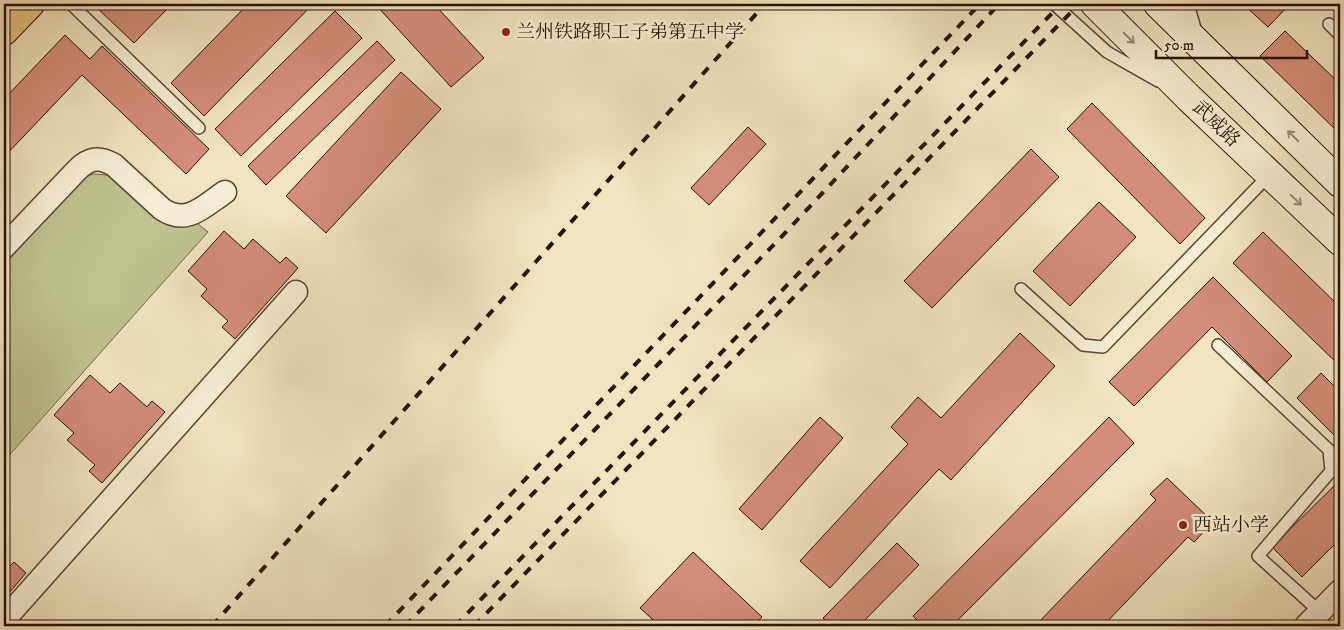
<svg xmlns="http://www.w3.org/2000/svg" width="1344" height="630" viewBox="0 0 1344 630" font-family="'IM FELL DW Pica','Noto Serif SC',serif">
  <style>
    .green { fill: #bec28e; stroke: #736a4a }
    .building { fill: #d48d78; stroke: #281206 }
    .lines { fill: none; stroke-linecap: round; stroke-linejoin: round }
    .service-casing { stroke: #5a4634; stroke-width: 14 }
    .minor-casing { stroke: #5a4634; stroke-width: 25 }
    .secondary-casing { stroke: #281206; stroke-width: 30 }
    .trunk-casing { stroke: #281206; stroke-width: 30 }
    .service { stroke: #f5edd5; stroke-width: 11 }
    .minor { stroke: #f5edd5; stroke-width: 22 }
    .secondary { stroke: #f5edd5; stroke-width: 28 }
    .trunk { stroke: #e8c27f; stroke-width: 28 }
    .rail { stroke: #281206; stroke-width: 4; stroke-dasharray: 9 9; stroke-linecap: butt }
    .oneway { stroke: #998a78 }
    .poi-dot { fill: #8f2418; stroke: #f5edd5; stroke-width: 2 }
    .labels { text-anchor: middle; dominant-baseline: central; stroke-width: 5; stroke-linejoin: round; paint-order: stroke }
    .poi-label { font-size: 19px; fill: #281206; stroke: #f5edd5; text-anchor: start }
    .street-label { font-size: 19px; fill: #281206; stroke: #f5edd5 }
  </style>
  <rect width="100%" height="100%" fill="#f0e4be"/>
  <filter id="stains"><feTurbulence type="fractalNoise" baseFrequency=".004" numOctaves="4"/><feColorMatrix values="0 0 0 0 .2 0 0 0 0 .09 0 0 0 0 .02 0 0 0 .5 -.17"/></filter>
  <radialGradient id="worn" r=".72"><stop offset=".6" stop-color="#630" stop-opacity="0"/><stop offset="1" stop-color="#630" stop-opacity=".3"/></radialGradient>
  <!-- green -->
  <path class="green" d="M93 174C102 174 108 175 116 179L159 221 171 225 197 223 208 232 4 461V265L85 177Z"/>
  <!-- building -->
  <g class="building">
    <polygon points="95,4 172,4 134,43 94,5"/>
    <polygon points="248,4 313,4 204,116 171,83"/>
    <polygon points="375,4 434,4 484,58 451,87"/>
    <polygon points="1243,4 1290,4 1268,27"/>
    <polygon points="335,11 362,38 241,156 215,129"/>
    <polygon points="1285,31 1340,84 1340,134 1260,56"/>
    <polygon points="65,35 90,59 102,46 209,149 186,174 82,75 4,157 4,99"/>
    <polygon points="377,41 395,60 266,185 248,166"/>
    <polygon points="401,72 441,109 326,233 286,196"/>
    <polygon points="1092,103 1205,218 1180,244 1067,129"/>
    <polygon points="748,127 766,144 709,205 691,188"/>
    <polygon points="1031,149 1059,177 932,308 904,281"/>
    <polygon points="1099,202 1136,237 1070,306 1033,271"/>
    <polygon points="224,231 244,249 253,239 280,263 286,257 298,268 235,339 222,327 228,321 201,296 207,289 188,271"/>
    <polygon points="1263,232 1340,307 1340,366 1233,263"/>
    <polygon points="1213,277 1292,356 1267,382 1212,327 1134,406 1109,382"/>
    <polygon points="1020,333 1055,366 951,480 939,469 830,588 800,561 908,444 891,427 918,397 941,418"/>
    <polygon points="1321,373 1340,392 1340,441 1297,398"/>
    <polygon points="90,375 110,393 120,383 147,407 152,401 165,412 102,483 89,471 95,465 67,440 74,433 54,415"/>
    <polygon points="820,417 843,438 762,530 739,509"/>
    <polygon points="1109,417 1134,443 952,626 923,626 913,616"/>
    <polygon points="1167,478 1213,522 1194,542 1188,537 1103,626 1024,626 1030,620 1036,625 1156,500 1150,494"/>
    <polygon points="1340,480 1340,539 1302,577 1272,547"/>
    <polygon points="897,543 919,565 859,626 832,626 823,618"/>
    <polygon points="693,552 762,617 753,626 660,626 640,608"/>
    <polygon points="14,562 26,573 4,599 4,564 8,568"/>
  </g>
  <g class="lines">
    <!-- service casing -->
    <g class="service-casing">
      <g id="service">
        <polyline points="71,4 199,128"/>
        <polyline points="1054,4 1107,52 1158,81"/>
        <polyline points="1188,4 1196,32"/>
        <polyline points="1329,24 1340,35"/>
        <polyline points="1021,289 1083,345 1103,347 1270,174"/>
        <polyline points="1218,345 1329,450 1331,471 1258,556 1320,612"/>
      </g>
    </g>
    <!-- minor casing -->
    <g class="minor-casing">
      <g id="minor">
        <path d="M4 247 77 170C89 158 99 156 114 165L162 209C187 226 204 206 225 192"/>
        <polyline points="4,620 296,292"/>
        <polyline points="1306,626 1340,591"/>
      </g>
    </g>
    <!-- secondary casing -->
    <g class="secondary-casing">
      <g id="secondary">
        <polyline points="1095,4 1189,98 1340,241"/>
        <polyline points="1158,4 1340,183"/>
      </g>
    </g>
    <!-- trunk casing -->
    <g class="trunk-casing">
      <polyline id="trunk" points="4,31 30,4"/>
    </g>
    <!-- service -->
    <use href="#service" class="service"/>
    <!-- minor -->
    <use href="#minor" class="minor"/>
    <!-- secondary -->
    <use href="#secondary" class="secondary"/>
    <!-- trunk -->
    <use href="#trunk" class="trunk"/>
    <!-- rail -->
    <g class="rail">
      <polyline points="212,626 765,4"/>
      <polyline points="385,626 980,4"/>
      <polyline points="405,626 786,232 999,4"/>
      <polyline points="455,626 1061,4"/>
      <polyline points="474,626 1079,4"/>
    </g>
  </g>
  <!-- one-way arrows -->
  <defs><path id="oneway-shaft" d="M-6 0H5M1.5-3L5.5 0L1.5 3" fill="none" stroke-width="1.6" stroke-linecap="round" stroke-linejoin="round" transform="scale(1.25)"/></defs>
  <g class="oneway">
    <use href="#oneway-shaft" transform="translate(1129 38) rotate(45)"/>
    <use href="#oneway-shaft" transform="translate(1293 136) rotate(-135)"/>
    <use href="#oneway-shaft" transform="translate(1296 200) rotate(44)"/>
  </g>
  <!-- markers -->
  <g class="poi-dot">
    <circle cx="506" cy="32" r="5"/>
    <circle cx="1183" cy="525" r="5"/>
  </g>
  <g class="labels">
    <!-- poi labels -->
    <g class="poi-label">
      <text x="516" y="32">兰州铁路职工子弟第五中学</text>
      <text x="1193" y="525">西站小学</text>
    </g>
    <!-- street labels -->
    <g class="street-label">
      <text transform="translate(1216 124) rotate(44)">武威路</text>
    </g>
  </g>
  <!-- margin -->
  <rect width="1344" height="630" fill="none" stroke="#f0e4be" stroke-width="20"/>
  <rect x="5" y="5" width="1334" height="620" fill="none" stroke="#281206" stroke-width="2.5"/>
  <rect x="10" y="10" width="1324" height="610" fill="none" stroke="#281206"/>
  <!-- scale -->
  <path d="M1156 50v8h151v-8" fill="none" stroke="#281206" stroke-width="2.5"/>
  <text x="1164" y="50" font-size="15" fill="#281206" stroke="#f5edd5" stroke-width="4" paint-order="stroke">50 m</text>
  <rect width="100%" height="100%" filter="url(#stains)"/>
  <rect width="100%" height="100%" fill="url(#worn)"/>
</svg>
